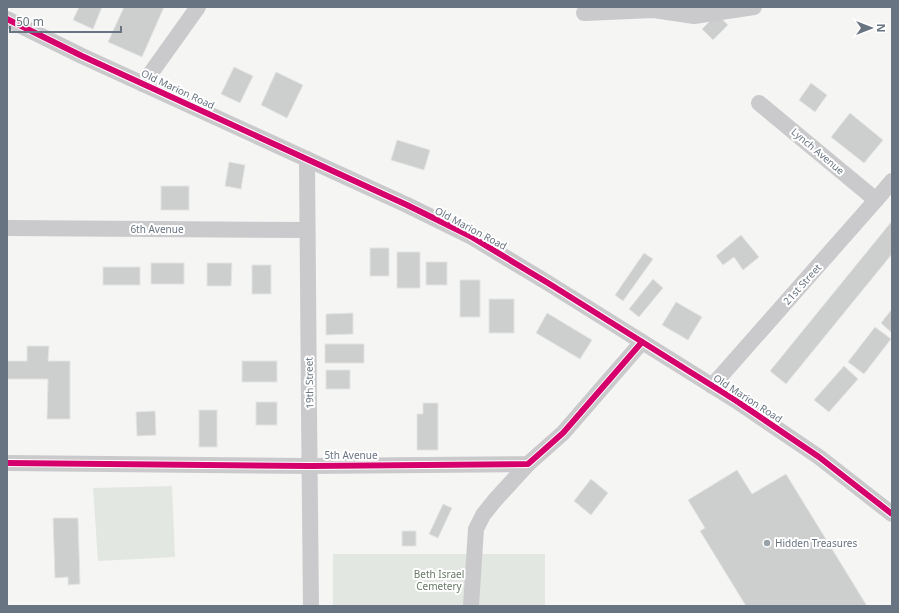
<svg xmlns="http://www.w3.org/2000/svg" width="899" height="613" viewBox="0 0 899 613" font-family="'Noto Sans',sans-serif">
  <style>
    .green { fill: #e3e7e2 }
    .building { fill: #cdcece; stroke: #e4e4e4 }
    .lines { fill: none; stroke-linecap: round; stroke-linejoin: round }
    .minor { stroke: #cacacc; stroke-width: 16 }
    .cycleway-casing { stroke: #fff; stroke-width: 8 }
    .cycleway { stroke: #d6006c; stroke-width: 6 }
    .poi-dot { fill: #99a1a9; stroke: #fff; stroke-width: 1.5 }
    .labels { text-anchor: middle; dominant-baseline: central; stroke-width: 4; stroke-linejoin: round; paint-order: stroke }
    .street-label { font-size: 10px; fill: #687481; stroke: #fff }
    .poi-label { font-size: 10px; fill: #687481; stroke: #fff; text-anchor: start }
    .park-label { font-size: 10px; fill: #687966; stroke: #fff }
  </style>
  <rect width="100%" height="100%" fill="#f5f5f4"/>
  <!-- green -->
  <g class="green">
    <polygon points="172,486 175,557 98,561 93,488"/>
    <rect x="333" y="554" width="212" height="52"/>
  </g>
  <!-- building -->
  <g class="building">
    <polygon points="79,7 102,7 93,29 73,20"/>
    <polygon points="124,7 164,7 142,57 108,42"/>
    <polygon points="717,14 728,25 713,40 702,29"/>
    <polygon points="234,67 253,76 240,103 221,94"/>
    <polygon points="276,72 303,85 287,118 261,105"/>
    <polygon points="811,83 827,95 815,112 799,100"/>
    <polygon points="850,113 883,140 864,163 831,137"/>
    <polygon points="397,140 430,150 424,170 391,160"/>
    <polygon points="229,162 245,165 241,189 225,186"/>
    <rect x="161" y="186" width="28" height="24"/>
    <polygon points="892,221 892,254 786,384 770,371"/>
    <polygon points="741,235 759,257 743,270 734,257 723,265 716,256"/>
    <rect x="370" y="248" width="19" height="28"/>
    <rect x="397" y="252" width="23" height="36"/>
    <polygon points="644,253 653,259 623,301 615,295"/>
    <rect x="426" y="262" width="21" height="23"/>
    <rect x="151" y="263" width="33" height="21"/>
    <polygon points="207,263 232,263 231,286 207,286"/>
    <rect x="252" y="265" width="19" height="29"/>
    <rect x="103" y="267" width="37" height="18"/>
    <polygon points="653,279 663,288 639,317 629,309"/>
    <rect x="460" y="280" width="20" height="37"/>
    <rect x="489" y="299" width="25" height="34"/>
    <polygon points="676,302 702,317 688,340 662,325"/>
    <polygon points="892,309 892,333 881,323"/>
    <polygon points="353,313 353,334 326,335 326,314"/>
    <polygon points="547,313 592,340 580,359 536,333"/>
    <polygon points="875,327 891,339 864,374 848,362"/>
    <rect x="325" y="344" width="39" height="19"/>
    <polygon points="27,346 49,346 48,361 70,361 70,419 47,419 48,379 7,379 7,361 27,361"/>
    <rect x="242" y="361" width="35" height="21"/>
    <polygon points="844,366 858,379 829,412 814,400"/>
    <rect x="326" y="370" width="24" height="19"/>
    <rect x="256" y="402" width="21" height="23"/>
    <polygon points="423,403 438,403 438,450 417,450 417,414 423,414"/>
    <rect x="199" y="410" width="18" height="37"/>
    <polygon points="155,411 156,435 137,436 136,412"/>
    <polygon points="737,470 752,494 786,474 867,606 746,606 700,531 705,528 688,500"/>
    <polygon points="591,479 608,493 591,515 574,501"/>
    <polygon points="443,504 452,508 438,538 429,534"/>
    <polygon points="53,518 78,518 80,584 68,585 68,577 55,578"/>
    <rect x="402" y="531" width="14" height="15"/>
  </g>
  <g class="lines">
    <!-- minor -->
    <g class="minor">
      <polyline points="584,13 654,10 694,16 754,7"/>
      <polyline points="7,19 82,56 407,205 470,236 548,283 735,400 819,457 892,514"/>
      <polyline points="143,84 198,7"/>
      <polyline points="759,103 876,200"/>
      <path d="M307 159C307 308 310 457 311 606"/>
      <polyline points="7,228 307,230"/>
      <polyline points="712,386 876,200 892,181"/>
      <polyline points="7,463 310,466 528,464 563,433 642,342"/>
      <polyline points="471,606 476,529 483,515 495,500 528,464"/>
    </g>
    <!-- cycleway casing -->
    <g class="cycleway-casing">
      <g id="cycleway">
        <polyline points="7,19 82,56 407,205 470,236 548,283 735,400 819,457 892,514"/>
        <polyline points="7,463 310,466 528,464 563,433 642,342"/>
      </g>
    </g>
    <!-- cycleway -->
    <use href="#cycleway" class="cycleway"/>
  </g>
  <!-- markers -->
  <circle class="poi-dot" cx="767" cy="543" r="4"/>
  <g class="labels">
    <!-- street labels -->
    <g class="street-label">
      <text transform="translate(178 89) rotate(25)">Old Marion Road</text>
      <text transform="translate(818 151) rotate(40)">Lynch Avenue</text>
      <text transform="translate(471 228) rotate(28)">Old Marion Road</text>
      <text x="157" y="229">6th Avenue</text>
      <text transform="translate(802 284) rotate(-48)">21st Street</text>
      <text transform="translate(309 383) rotate(-91)">19th Street</text>
      <text transform="translate(748 398) rotate(33)">Old Marion Road</text>
      <text x="351" y="455">5th Avenue</text>
    </g>
    <!-- poi labels -->
    <g class="poi-label">
      <text x="775" y="543">Hidden Treasures</text>
    </g>
    <!-- park labels -->
    <g class="park-label">
      <text x="439" y="574">Beth Israel<tspan x="439" dy="12">Cemetery</tspan></text>
    </g>
  </g>
  <!-- border -->
  <rect width="899" height="613" fill="none" stroke="#687481" stroke-width="16"/>
  <!-- north arrow -->
  <g transform="translate(871 28) rotate(90)" stroke="#ffffff" stroke-width="3" paint-order="stroke">
  <path d="M0-3L7 15L0 10L-7 15Z" fill="#687481"/>
  <text y="-6" font-size="11" font-weight="bold" text-anchor="middle" fill="#687481">N</text>
  </g>
  <!-- scale -->
  <path d="M10 26v6h111v-6" fill="none" stroke="#687481" stroke-width="2"/>
  <text x="16" y="26" font-size="12" fill="#687481" stroke="#ffffff" stroke-width="3" paint-order="stroke">50 m</text>
</svg>
